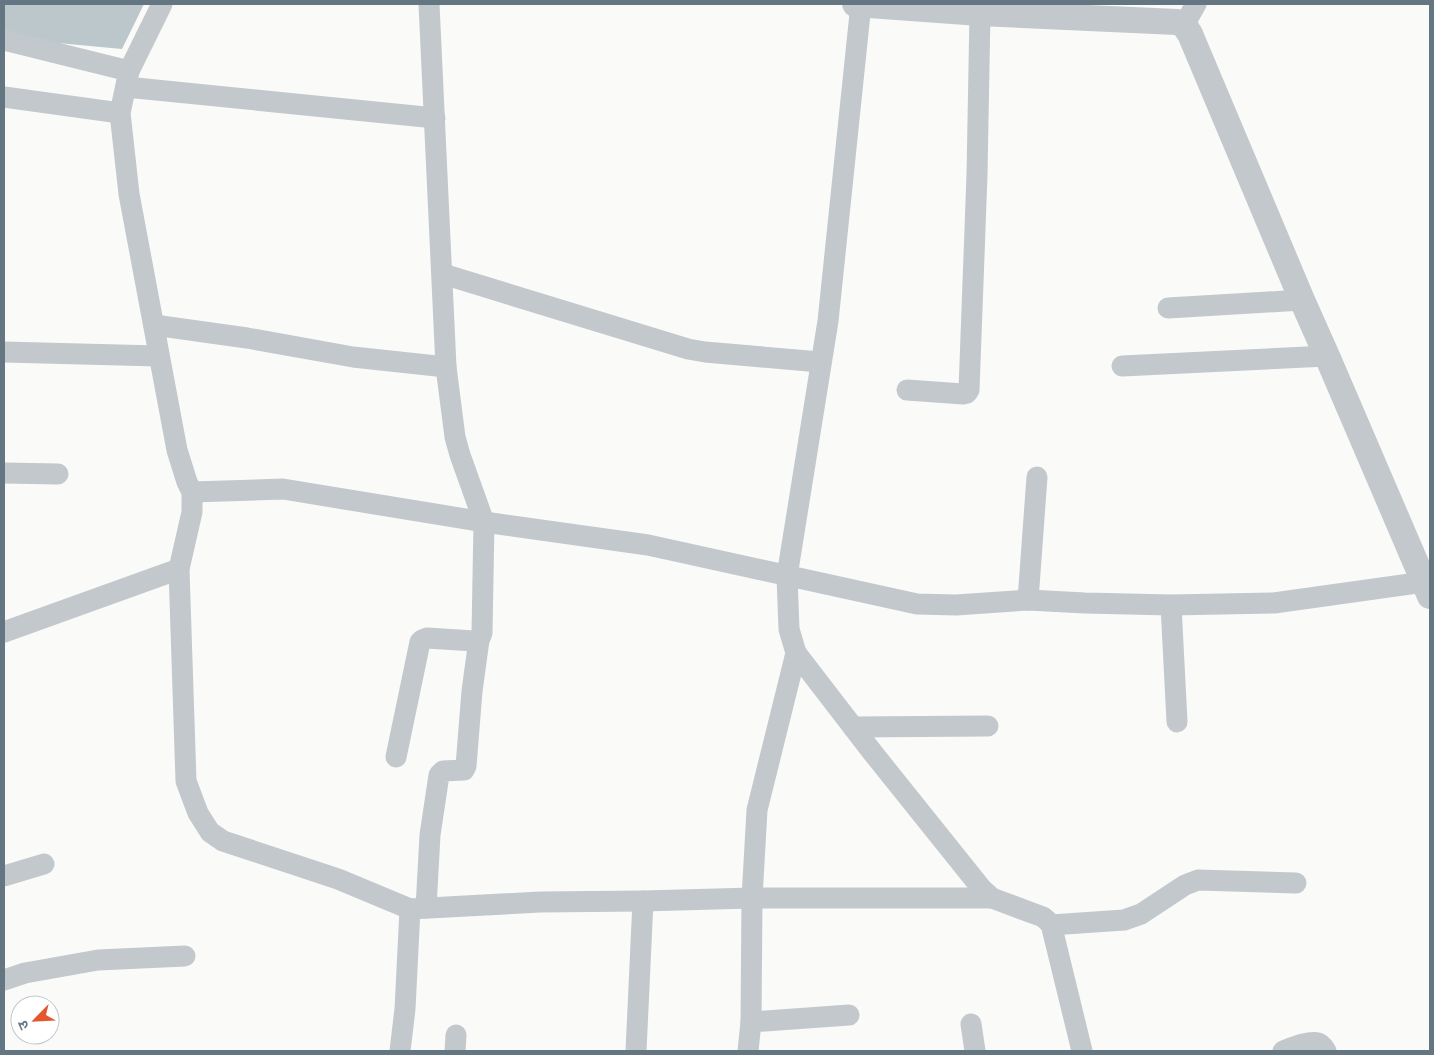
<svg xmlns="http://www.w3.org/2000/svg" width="1434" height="1055" viewBox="0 0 1434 1055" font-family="'Alegreya Sans','Noto Sans Devanagari',sans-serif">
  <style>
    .water { fill: #bbc7cb }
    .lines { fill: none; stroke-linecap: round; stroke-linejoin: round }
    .minor { stroke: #c3c8cc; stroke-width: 21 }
    .tertiary { stroke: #c3c8cc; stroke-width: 26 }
  </style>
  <rect width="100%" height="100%" fill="#fafaf8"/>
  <!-- water -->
  <polygon class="water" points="4,4 144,4 122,49 4,38"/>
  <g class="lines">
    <!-- minor -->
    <g class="minor">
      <polyline points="1184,25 1196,4"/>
      <polyline points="4,40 129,71 162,4"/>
      <polyline points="129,71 120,113 129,194 177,450 187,482 192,492 192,512 179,569 186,781 198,813 210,832 223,841 338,879 410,909 405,1009 400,1051"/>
      <polyline points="126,87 435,118"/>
      <polyline points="4,97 120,113"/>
      <polyline points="443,274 688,349 705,352 820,362"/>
      <polyline points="1168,308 1302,300"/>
      <polyline points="154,325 247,338 353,357 446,367"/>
      <polyline points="4,352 158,356"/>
      <polyline points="1122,366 1327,356"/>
      <polyline points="907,390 963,394 967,393 969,390 977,175 980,13"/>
      <polyline points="4,473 58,474"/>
      <polyline points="192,492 283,489 484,522 648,545 917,604 956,605 1028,600 1085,603 1171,605 1274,603 1424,582"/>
      <polyline points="1028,600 1037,477"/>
      <polyline points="1171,605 1177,722"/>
      <polyline points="4,632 179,569"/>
      <polyline points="796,653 873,753 982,889 992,898 1043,917 1051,924 1082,1051"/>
      <polyline points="853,727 988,726"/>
      <polyline points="396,757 420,642 422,640 427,638 474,641 479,640 482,633 484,522 460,455 455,437 446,367 429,4"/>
      <polyline points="4,876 44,864"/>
      <polyline points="426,908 430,835 439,775 443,771 464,770 466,766 472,691 479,640"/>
      <polyline points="410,909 540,902 643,901 752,898 992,898"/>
      <polyline points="1051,925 1124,920 1141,914 1185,885 1198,880 1296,883"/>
      <polyline points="4,980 25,973 98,960 185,956"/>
      <polyline points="751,1022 849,1015"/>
      <polyline points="971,1024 975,1051"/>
      <polyline points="455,1051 456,1035"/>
      <polyline points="636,1051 643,901"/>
      <polyline points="748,1051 751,1022 752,898 757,810 796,653 789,629 787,576 828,321 861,4"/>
      <path d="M1283 1051C1291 1048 1310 1040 1318 1043 1322 1044 1324 1048 1326 1051"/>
    </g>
    <!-- tertiary -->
    <polyline class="tertiary" points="855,4 980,13 1177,22 1184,25 1190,34 1302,300 1327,356 1430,596"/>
  </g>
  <!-- border -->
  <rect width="1434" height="1055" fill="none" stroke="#657683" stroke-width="10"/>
  <!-- north arrow -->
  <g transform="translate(35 1020) rotate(246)"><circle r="24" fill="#ffffff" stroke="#c1c8cd"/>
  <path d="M0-4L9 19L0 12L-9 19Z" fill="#e4572e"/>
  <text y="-8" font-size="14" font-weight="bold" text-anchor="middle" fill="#657683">उ</text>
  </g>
</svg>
